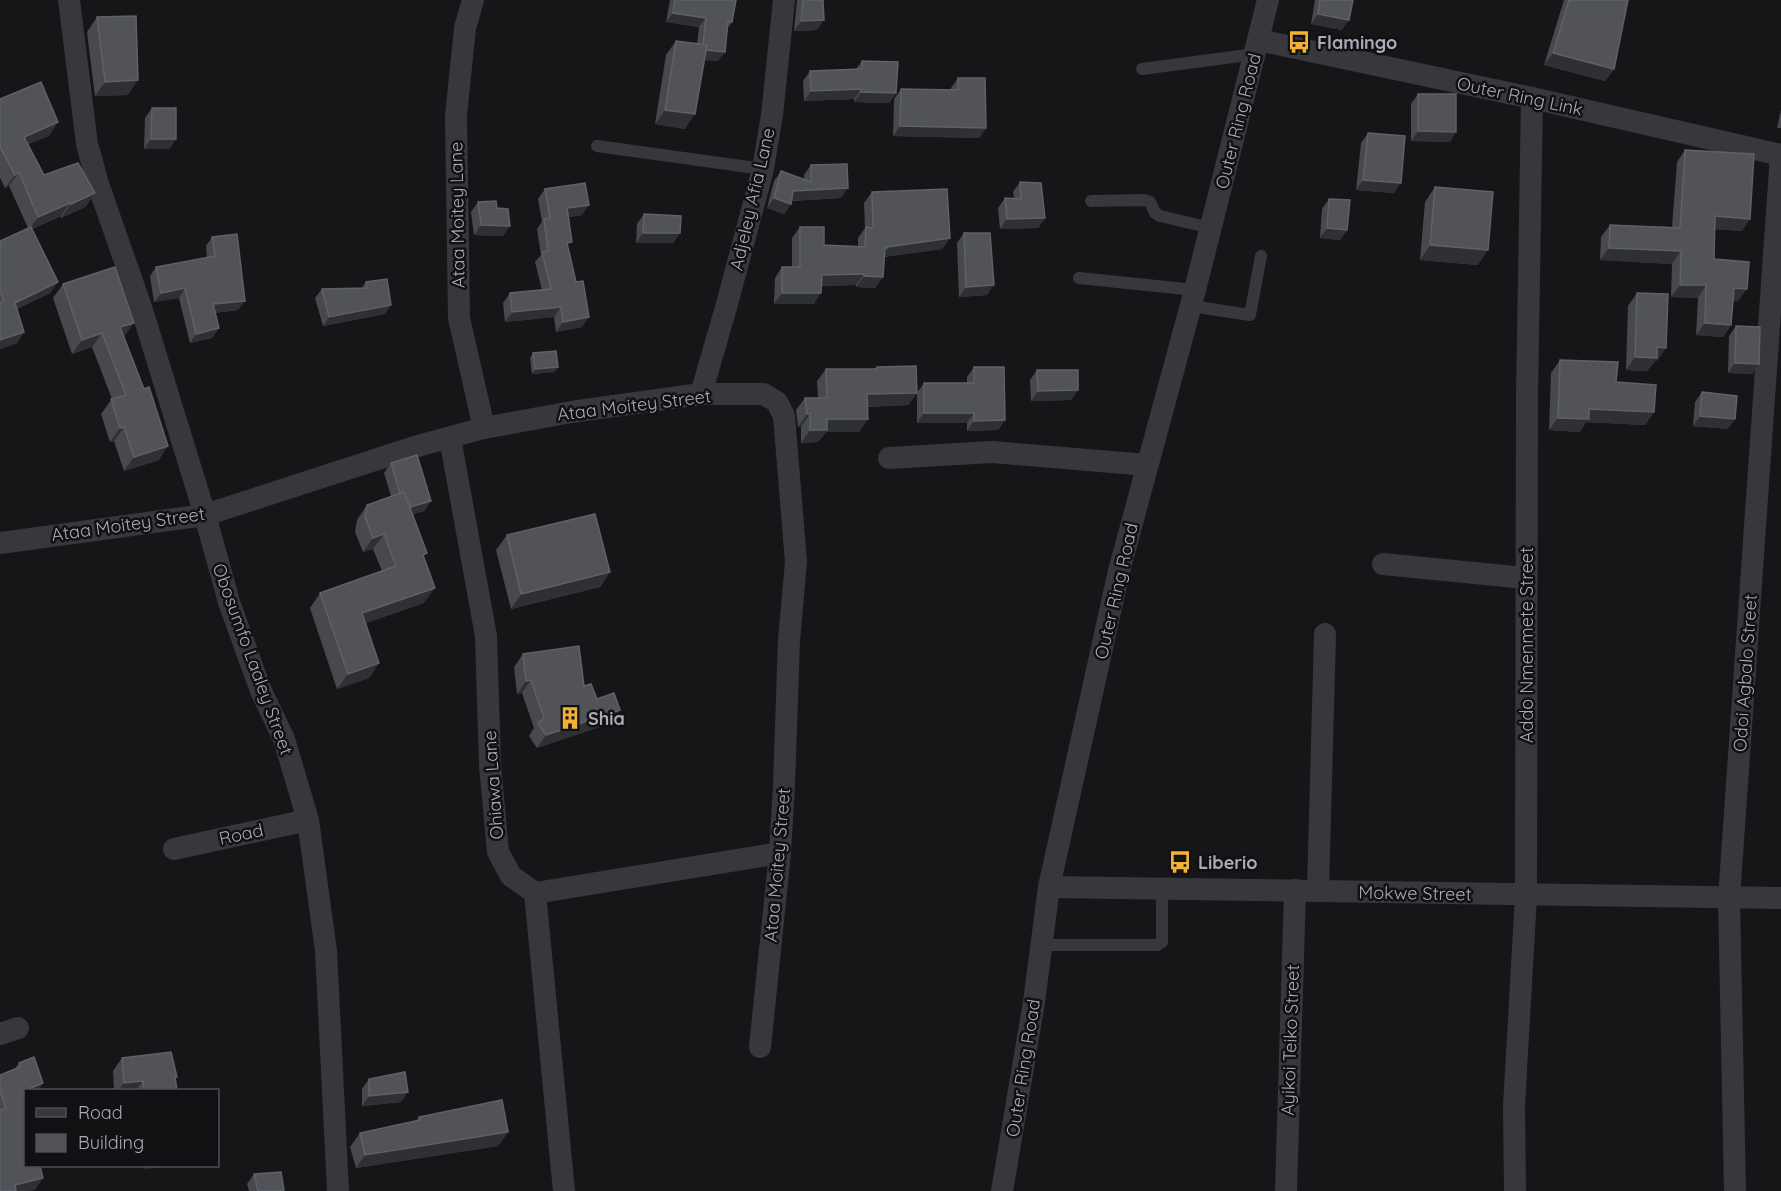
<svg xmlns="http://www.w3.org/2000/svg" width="1781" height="1191" viewBox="0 0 1781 1191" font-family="Quicksand,sans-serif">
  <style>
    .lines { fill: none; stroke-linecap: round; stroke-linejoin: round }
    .service { stroke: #37383d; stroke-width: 12 }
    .minor { stroke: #37383d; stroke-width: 22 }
    .wall { fill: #47494d }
    .shaded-wall { fill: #2f3033 }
    .building { fill: #525359; stroke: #5f6168; stroke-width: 1.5 }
    .labels { text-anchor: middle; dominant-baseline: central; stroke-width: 5; stroke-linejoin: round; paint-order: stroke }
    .poi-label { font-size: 18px; font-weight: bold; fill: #a8adb8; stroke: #111113; text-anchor: start }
    .street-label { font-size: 18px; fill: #a8adb8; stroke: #111113 }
  </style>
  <rect width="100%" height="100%" fill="#161618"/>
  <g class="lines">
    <!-- service -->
    <g class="service">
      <polyline points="1142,69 1255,54"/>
      <polyline points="597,146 763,169"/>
      <polyline points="1091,201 1145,200 1150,202 1155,213 1160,216 1211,228"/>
      <polyline points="1079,278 1195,290"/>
      <polyline points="1191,306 1250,315 1261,256"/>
      <polyline points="1042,945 1157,945 1162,942 1162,888"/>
    </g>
    <!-- minor -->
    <g class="minor">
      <polyline points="69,0 87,144 98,184 141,307 205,515 229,602 261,691 284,739 308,820 326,951 338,1191"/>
      <polyline points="473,0 465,28 456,116 459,318 484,428"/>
      <polyline points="1258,40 1532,98 1781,155"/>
      <polyline points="701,394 727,304 763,169 772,115 784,0"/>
      <polyline points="450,438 486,636 490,765 498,852 511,876 535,893 564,1191"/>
      <polyline points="889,458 992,452 1147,465"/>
      <polyline points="0,543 205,515 421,445 484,428 571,412 701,394 764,394 777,402 784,416 796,562 789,640 784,785 780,853 760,1047"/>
      <polyline points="1383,564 1526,578"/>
      <polyline points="174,849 308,820"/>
      <polyline points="1049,887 1781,898"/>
      <polyline points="1318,890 1325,634"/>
      <polyline points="535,893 780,853"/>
      <polyline points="0,1034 18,1028"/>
      <polyline points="1002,1191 1034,1002 1049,887 1119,571 1195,290 1268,0"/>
      <polyline points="1286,1191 1295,890"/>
      <polyline points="1515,1191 1514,1106 1526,896 1527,396 1532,98"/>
      <polyline points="1735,1191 1729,898 1781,155"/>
    </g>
  </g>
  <!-- wall -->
  <g class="wall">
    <polygon points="670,0 736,0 732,22 727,29 718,61 704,60 685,129 655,124 666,55 676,41 697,44 699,27 666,22"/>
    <polygon points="797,0 823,0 817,30 794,31"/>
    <polygon points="1315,0 1353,0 1342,30 1311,24"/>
    <polygon points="1564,0 1628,0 1614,69 1605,81 1544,65"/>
    <polygon points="97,17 128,95 95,96 87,32"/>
    <polygon points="862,61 896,93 889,103 854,102 854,99 804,101 803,81 810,71 856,69"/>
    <polygon points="958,78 986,128 979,138 893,136 894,99 901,89 951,90 951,88"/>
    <polygon points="1418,94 1450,142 1411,141 1411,104"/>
    <polygon points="0,99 49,136 28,144 44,175 95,193 85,207 61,218 61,216 32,229 58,282 50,293 17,309 24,332 17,343 0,349 0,241 28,228 9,186 5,188 0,178"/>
    <polygon points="152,108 176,139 169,149 144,149 145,118"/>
    <polygon points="1781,110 1781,128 1777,128"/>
    <polygon points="1368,133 1394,193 1356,190 1361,143"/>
    <polygon points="1685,150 1742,231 1715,229 1714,259 1738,301 1733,301 1731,325 1723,337 1696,335 1698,298 1671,297 1672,264 1600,260 1601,237 1610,225 1672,227 1677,162"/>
    <polygon points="811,165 841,198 792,201 791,204 784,214 767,208 774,181 781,171 804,179 804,175"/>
    <polygon points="1020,182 1045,218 1038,228 1000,229 998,208 1005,198 1014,198 1013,192"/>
    <polygon points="1435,187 1478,265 1420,260 1425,202"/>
    <polygon points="545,189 582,215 569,217 568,247 582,327 556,332 554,317 505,322 503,303 510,293 542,290 535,262 541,255 537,229 542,222 538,199"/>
    <polygon points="872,192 950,238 942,249 884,257 883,277 875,288 856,287 856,285 821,286 814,304 774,304 775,278 782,267 792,267 792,238 800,227 824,245 858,246 858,238 865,228 864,203"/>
    <polygon points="1329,199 1347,230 1340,240 1320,238 1322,209"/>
    <polygon points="478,202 497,208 510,226 503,236 474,235 471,212"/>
    <polygon points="644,214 680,233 673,243 636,243 637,224"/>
    <polygon points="964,233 987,295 959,297 957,243"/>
    <polygon points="212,237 238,310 215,313 219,328 212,338 190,343 179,298 154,302 150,276 156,267 207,258 206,246"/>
    <polygon points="366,282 385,314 323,326 315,298 322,289 361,289"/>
    <polygon points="63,284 124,337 159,460 124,471 114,441 110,442 101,414 112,399 92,347 72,354 53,298"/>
    <polygon points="1637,293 1657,361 1655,361 1647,371 1626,370 1628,306"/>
    <polygon points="1736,326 1759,364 1752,374 1728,373 1729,336"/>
    <polygon points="533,353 555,372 532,374 530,358"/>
    <polygon points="1560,360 1616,382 1654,412 1645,425 1586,422 1580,432 1549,430 1551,373"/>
    <polygon points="877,367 917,393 908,405 867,407 859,432 826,432 818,442 801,443 801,427 798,427 796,410 805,398 818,398 817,381 826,369 875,369"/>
    <polygon points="974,367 1005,420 998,430 967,431 967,423 917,423 917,393 924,383 967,383 967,377"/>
    <polygon points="1037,370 1078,390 1071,400 1031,401 1030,380"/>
    <polygon points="1702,392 1728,429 1693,426 1695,402"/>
    <polygon points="391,463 431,501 424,511 412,514 424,557 424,603 366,623 379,663 369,678 337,689 310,608 320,593 382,571 373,549 363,552 355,532 357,520 367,505 391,496 384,473"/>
    <polygon points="507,535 610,572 600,587 511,609 496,550"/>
    <polygon points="523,654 584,686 597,699 611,723 537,748 529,736 534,728 522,693 517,694 514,667"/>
    <polygon points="122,1058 177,1077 175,1079 177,1090 114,1090 113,1071"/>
    <polygon points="19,1063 43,1083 38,1090 26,1090 35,1190 0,1191 0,1075 14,1070"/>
    <polygon points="369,1079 401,1102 362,1106 362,1089"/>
    <polygon points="419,1117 508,1132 498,1146 356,1168 350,1147 360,1133 416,1121"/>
    <polygon points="254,1174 284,1191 249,1191 247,1184"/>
  </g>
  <!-- shaded-wall -->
  <g class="shaded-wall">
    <polygon points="673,13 706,18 699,27 666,22"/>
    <polygon points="1318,14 1349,20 1342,30 1311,24"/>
    <polygon points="824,20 817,30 794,31 801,21"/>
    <polygon points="702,50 725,52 718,61 696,59"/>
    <polygon points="1553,53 1614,69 1605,81 1544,65"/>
    <polygon points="138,80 128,95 95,96 105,82"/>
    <polygon points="861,89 854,99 804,101 811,91"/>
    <polygon points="861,92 896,93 889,103 854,102"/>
    <polygon points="665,110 695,114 685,129 655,124"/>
    <polygon points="58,122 49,136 14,150 24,137"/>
    <polygon points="900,126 986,128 979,138 893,136"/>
    <polygon points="1418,131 1456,132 1450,142 1411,141"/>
    <polygon points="151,139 176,139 169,149 144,149"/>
    <polygon points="19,172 9,186 5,188 15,175"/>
    <polygon points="1363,180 1401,183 1394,193 1356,190"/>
    <polygon points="848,188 841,198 786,201 793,191"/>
    <polygon points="95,193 85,207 61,218 71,204"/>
    <polygon points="774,198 791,204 784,214 767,208"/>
    <polygon points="70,203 61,216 29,230 38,217"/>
    <polygon points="589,205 582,215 561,218 567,208"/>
    <polygon points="1715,216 1750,219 1742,231 1707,229"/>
    <polygon points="1045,218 1038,228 1000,229 1007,219"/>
    <polygon points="481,225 510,226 503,236 474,235"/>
    <polygon points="1327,228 1347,230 1340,240 1320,238"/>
    <polygon points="643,233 680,233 673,243 636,243"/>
    <polygon points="950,238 942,249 881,257 885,248 887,247"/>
    <polygon points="1430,245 1488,250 1478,265 1420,260"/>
    <polygon points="1609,248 1681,251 1672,264 1600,260"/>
    <polygon points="864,274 856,285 814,286 822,275"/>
    <polygon points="864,276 883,277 875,288 856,287"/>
    <polygon points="58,282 50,293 7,314 15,303"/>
    <polygon points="994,285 987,295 959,297 966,287"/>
    <polygon points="1680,285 1706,285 1698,298 1671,297"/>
    <polygon points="185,288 179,298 154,302 161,293"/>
    <polygon points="1734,288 1747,289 1738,301 1725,300"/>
    <polygon points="782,293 821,293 814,304 774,304"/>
    <polygon points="245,301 238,310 207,314 213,304"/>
    <polygon points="391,305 385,314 323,326 329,317"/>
    <polygon points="561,307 554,317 505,322 512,312"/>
    <polygon points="589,317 582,327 556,332 563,322"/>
    <polygon points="134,323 124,337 120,327"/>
    <polygon points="1705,323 1731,325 1723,337 1696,335"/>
    <polygon points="219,328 212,338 190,343 196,334"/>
    <polygon points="24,332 17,343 0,349 0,340"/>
    <polygon points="102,333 92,347 72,354 82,340"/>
    <polygon points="1657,347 1666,348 1657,361 1655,361 1647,371 1626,370 1635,357"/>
    <polygon points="1735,363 1759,364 1752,374 1728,373"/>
    <polygon points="558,367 555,372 532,374 535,369"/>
    <polygon points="1078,390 1071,400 1031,401 1038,391"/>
    <polygon points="917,393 908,405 858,407 867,394"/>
    <polygon points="1589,409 1654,412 1645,425 1586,422 1580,432 1549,430 1558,418"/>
    <polygon points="924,413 974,413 967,423 917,423"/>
    <polygon points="807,414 810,414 801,427 798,427"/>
    <polygon points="1700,416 1735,419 1728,429 1693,426"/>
    <polygon points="827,419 868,419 859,432 826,432 818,442 801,443 810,430"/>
    <polygon points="1005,420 998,430 967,431 974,421"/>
    <polygon points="124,427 114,441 110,442 120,428"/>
    <polygon points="168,446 159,460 124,471 134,457"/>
    <polygon points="431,501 424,511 398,519 405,509"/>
    <polygon points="384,534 373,549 363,552 373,538"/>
    <polygon points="610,572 600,587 511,609 521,594"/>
    <polygon points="435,588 424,603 352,628 362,613"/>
    <polygon points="379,663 369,678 337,689 348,674"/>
    <polygon points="531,680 522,693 517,694 526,681"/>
    <polygon points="620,710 611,723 537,748 546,735"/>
    <polygon points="143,1081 136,1090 118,1090 124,1083"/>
    <polygon points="43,1083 38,1090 27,1090 28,1089"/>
    <polygon points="408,1092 401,1102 362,1106 369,1096"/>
    <polygon points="508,1132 498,1146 356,1168 365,1155"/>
    <polygon points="145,1166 180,1166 143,1169"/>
    <polygon points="43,1178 35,1190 29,1191 11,1191 15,1185"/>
  </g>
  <!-- building -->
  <g class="building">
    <polygon points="675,0 736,0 732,22 728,21 725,52 706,50 707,45 703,45 706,18 673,13"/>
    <polygon points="803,0 823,0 824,20 801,21"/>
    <polygon points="1320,0 1353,0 1349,20 1318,14"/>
    <polygon points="1569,0 1628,0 1614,69 1553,53"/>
    <polygon points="136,16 138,80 105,82 97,17"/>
    <polygon points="676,41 707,45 695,114 665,110"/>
    <polygon points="862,61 898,62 896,93 861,92 861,89 811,91 810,71 862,69"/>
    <polygon points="958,78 985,78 986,128 900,126 901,89 958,90"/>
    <polygon points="41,82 58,122 24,137 44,175 78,163 95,193 71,204 70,203 38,217 19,172 15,175 0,147 0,99"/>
    <polygon points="1418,94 1456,94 1456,132 1418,131"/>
    <polygon points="152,108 176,108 176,139 151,139"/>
    <polygon points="1368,133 1405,136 1401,183 1363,180"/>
    <polygon points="1685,150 1754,154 1750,219 1715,216 1714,259 1749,262 1747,289 1734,288 1731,325 1705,323 1706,285 1680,285 1681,251 1609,248 1610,225 1680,228"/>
    <polygon points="847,164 848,188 793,191 791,204 774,198 781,171 811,182 811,165"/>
    <polygon points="1020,182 1041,183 1045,218 1007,219 1005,198 1021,199"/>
    <polygon points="585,183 589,205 567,208 572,242 567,243 576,282 583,281 589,317 563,322 561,307 512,312 510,293 551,289 542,252 548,251 544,219 550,218 545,189"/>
    <polygon points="1435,187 1493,192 1488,250 1430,245"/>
    <polygon points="947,189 950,238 887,247 887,248 885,248 883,277 864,276 864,274 822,275 821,293 782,293 782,267 800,267 800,227 824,227 824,245 865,247 866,227 873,228 872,192"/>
    <polygon points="1329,199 1350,200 1347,230 1327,228"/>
    <polygon points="496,201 497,208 508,209 510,226 481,225 478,202"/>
    <polygon points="644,214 681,216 680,233 643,233"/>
    <polygon points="31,227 58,282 15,303 24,332 0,340 0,303 4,301 0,291 0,241"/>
    <polygon points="964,233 990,233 994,285 966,287"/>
    <polygon points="237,234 245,301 213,304 219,328 196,334 185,288 161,293 156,267 215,256 212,237"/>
    <polygon points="115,267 134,323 120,327 144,389 149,387 168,446 134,457 124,427 120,428 111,399 126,395 102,333 82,340 63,284"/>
    <polygon points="387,279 391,305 329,317 322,289 367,288 366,282"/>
    <polygon points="1637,293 1668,294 1666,348 1657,347 1657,358 1635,357"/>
    <polygon points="1736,326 1760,327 1759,364 1735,363"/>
    <polygon points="556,351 558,367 535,369 533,353"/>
    <polygon points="1560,360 1618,362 1616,382 1656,385 1654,412 1589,409 1589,419 1558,418"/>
    <polygon points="916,366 917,393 867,394 868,419 827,419 827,430 810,430 810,414 807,414 805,398 827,398 826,369 877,369 877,367"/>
    <polygon points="974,367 1004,367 1005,420 974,421 974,413 924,413 924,383 974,383"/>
    <polygon points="1037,370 1078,370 1078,390 1038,391"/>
    <polygon points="1702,392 1737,396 1735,419 1700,416"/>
    <polygon points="417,455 431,501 410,507 404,492 400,493 391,463"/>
    <polygon points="404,492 427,553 423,555 435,588 362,613 379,663 348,674 320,593 396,566 384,534 373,538 365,517 367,505"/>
    <polygon points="595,514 610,572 521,594 507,535"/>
    <polygon points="579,646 584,686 591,684 597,699 614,693 620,710 546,735 538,723 544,718 531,680 526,681 523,654"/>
    <polygon points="171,1052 177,1077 175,1077 177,1090 144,1090 143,1081 124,1083 122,1058"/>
    <polygon points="34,1057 43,1083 28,1089 28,1090 26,1090 26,1166 40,1166 43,1178 15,1185 16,1191 0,1191 0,1110 6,1108 0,1091 0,1075 20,1067 19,1063"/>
    <polygon points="405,1072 408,1092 369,1096 369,1079"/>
    <polygon points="502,1100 508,1132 365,1155 360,1133 420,1120 419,1117"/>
    <polygon points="281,1172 284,1190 281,1191 258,1191 254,1174"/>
  </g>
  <!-- icons -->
  <defs>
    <g id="bus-bare" transform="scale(1.8)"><path d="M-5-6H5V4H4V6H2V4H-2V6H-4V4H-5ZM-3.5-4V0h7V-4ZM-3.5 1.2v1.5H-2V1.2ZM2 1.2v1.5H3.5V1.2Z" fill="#f2b134" stroke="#111113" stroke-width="2.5" paint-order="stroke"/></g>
    <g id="building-bare" transform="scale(1.8)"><path d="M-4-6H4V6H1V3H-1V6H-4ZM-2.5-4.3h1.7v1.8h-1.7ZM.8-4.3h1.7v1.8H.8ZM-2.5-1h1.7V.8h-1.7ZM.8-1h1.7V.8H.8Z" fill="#f2b134" stroke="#111113" stroke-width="2.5" paint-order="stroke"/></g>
  </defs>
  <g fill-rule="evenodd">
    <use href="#bus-bare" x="1299" y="42"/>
    <use href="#building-bare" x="570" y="718"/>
    <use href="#bus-bare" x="1180" y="862"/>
  </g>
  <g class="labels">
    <!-- poi labels -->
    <g class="poi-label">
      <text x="1317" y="42">Flamingo</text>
      <text x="588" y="718">Shia</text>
      <text x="1198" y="862">Liberio</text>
    </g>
    <!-- street labels -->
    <g class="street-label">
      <text transform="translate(1520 96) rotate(12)">Outer Ring Link</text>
      <text transform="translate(1238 121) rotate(-76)">Outer Ring Road</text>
      <text transform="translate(752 199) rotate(-77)">Adjeley Afia Lane</text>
      <text transform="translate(457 215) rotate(-91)">Ataa Moitey Lane</text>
      <text transform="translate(634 405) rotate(-7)">Ataa Moitey Street</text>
      <text transform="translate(128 524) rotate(-8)">Ataa Moitey Street</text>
      <text transform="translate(1116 591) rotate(-77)">Outer Ring Road</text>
      <text transform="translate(1526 645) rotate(-90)">Addo Nmenmete Street</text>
      <text transform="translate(253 659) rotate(70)">Obosumfo Laaley Street</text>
      <text transform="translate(1745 673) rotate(-86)">Odoi Agbalo Street</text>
      <text transform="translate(493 785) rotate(-94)">Ohiawa Lane</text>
      <text transform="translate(241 834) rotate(-12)">Road</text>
      <text transform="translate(777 865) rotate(-85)">Ataa Moitey Street</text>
      <text transform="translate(1415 893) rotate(1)">Mokwe Street</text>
      <text transform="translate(1290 1040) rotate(-88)">Ayikoi Teiko Street</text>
      <text transform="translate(1023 1068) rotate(-81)">Outer Ring Road</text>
    </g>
  </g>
  <!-- legend -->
  <rect x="24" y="1089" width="195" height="78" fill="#111113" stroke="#4d4f55" stroke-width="1.5"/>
  <rect x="36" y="1108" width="30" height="9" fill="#37383d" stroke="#4d4f55" stroke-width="1.5"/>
  <text x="78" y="1119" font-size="18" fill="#a8adb8">Road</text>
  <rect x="36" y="1134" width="30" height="18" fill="#525359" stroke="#4d4f55" stroke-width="1.5"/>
  <text x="78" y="1149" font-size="18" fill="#a8adb8">Building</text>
</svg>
